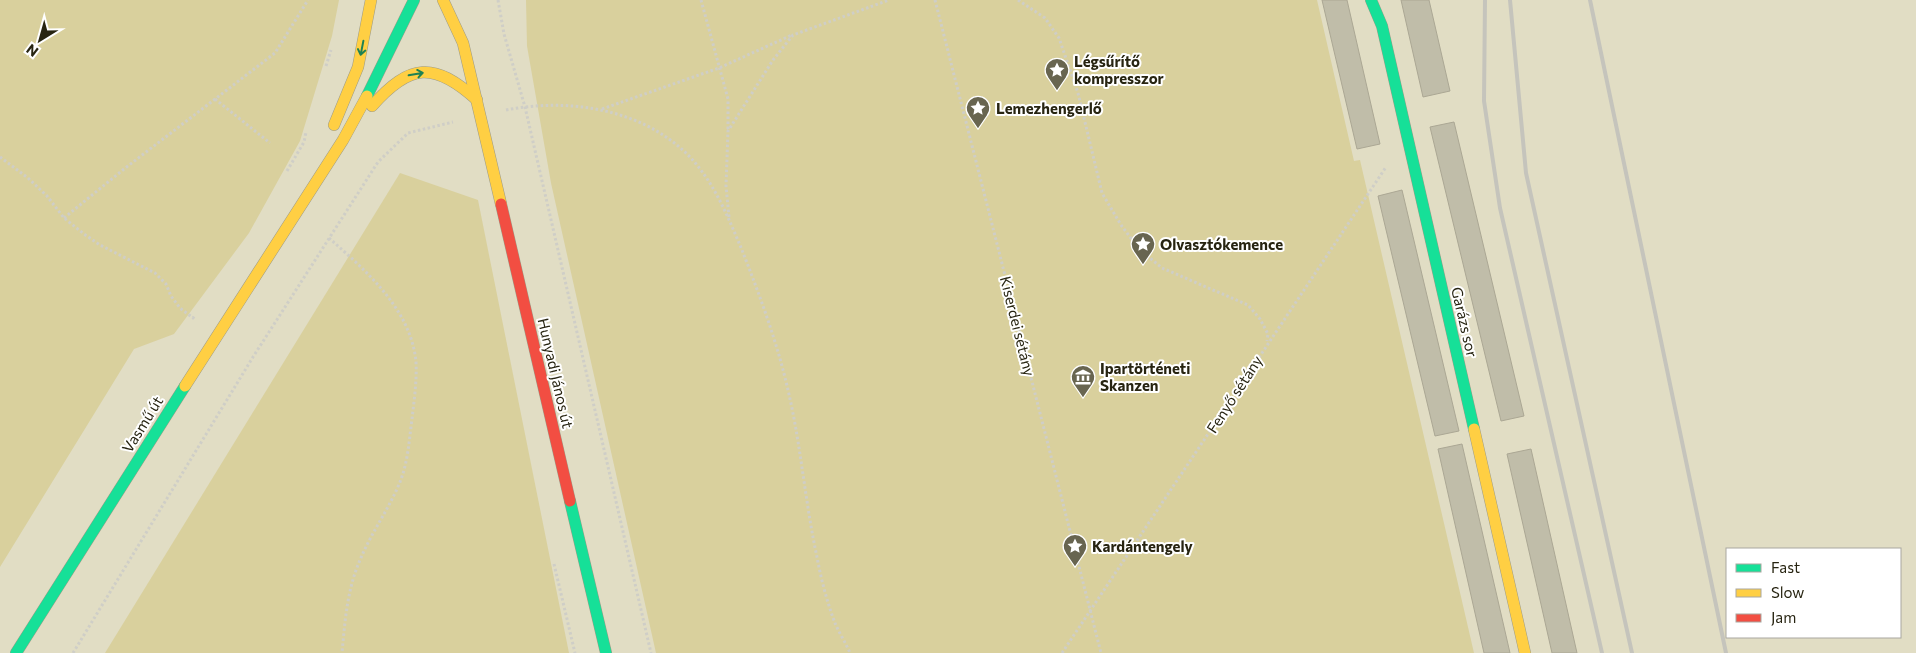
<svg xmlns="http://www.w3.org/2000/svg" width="1916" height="653" viewBox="0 0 1916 653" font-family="Commissioner,sans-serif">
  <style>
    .green { fill: #d9d09d }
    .building { fill: #c0bda9; stroke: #aba794 }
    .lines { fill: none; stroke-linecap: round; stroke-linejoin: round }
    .fast-casing { stroke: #9e9c88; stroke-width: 12 }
    .slow-casing { stroke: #9e9c88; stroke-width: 12 }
    .jam-casing { stroke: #9e9c88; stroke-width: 12 }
    .path { stroke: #cfcec7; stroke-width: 3; stroke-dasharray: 2.5 2.5; stroke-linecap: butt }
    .fast { stroke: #16e098; stroke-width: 11 }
    .slow { stroke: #ffcf43; stroke-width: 11 }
    .jam { stroke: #f24e42; stroke-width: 11 }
    .rail { stroke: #c5c4bc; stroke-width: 4 }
    .oneway { stroke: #1e8254 }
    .labels { text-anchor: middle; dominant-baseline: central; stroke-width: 4; stroke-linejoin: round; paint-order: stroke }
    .poi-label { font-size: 15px; font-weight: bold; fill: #272411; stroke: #fff; text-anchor: start }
    .street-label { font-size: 15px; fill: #272411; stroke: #fff }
  </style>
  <rect width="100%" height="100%" fill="#e1ddc4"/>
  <!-- green -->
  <g class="green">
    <polygon points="0,0 339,0 332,36 300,141 249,233 174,334 134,349 0,567"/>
    <polygon points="526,0 1317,0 1354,161 1360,160 1474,653 656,653 551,183 527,46"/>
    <polygon points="400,173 478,200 569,653 105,653"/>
  </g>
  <!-- building -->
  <g class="building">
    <polygon points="1322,0 1347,0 1380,144 1357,149"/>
    <polygon points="1401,0 1429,0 1450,91 1423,97"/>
    <polygon points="1454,122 1524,416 1501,421 1430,127"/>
    <polygon points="1402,190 1459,431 1435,436 1378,196"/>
    <polygon points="1462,444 1510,653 1484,653 1438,449"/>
    <polygon points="1531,449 1577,653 1552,653 1507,454"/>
  </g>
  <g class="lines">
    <!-- fast casing -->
    <g class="fast-casing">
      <g id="fast">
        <polyline points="1371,0 1382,26 1474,429"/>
        <polyline points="367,96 414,0"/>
        <polyline points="570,501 606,653"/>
        <polyline points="16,653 185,386"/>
      </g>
    </g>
    <!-- slow casing -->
    <g class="slow-casing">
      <g id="slow">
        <polyline points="443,0 463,43 501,204"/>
        <path d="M372 106C410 63 434 61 477 100"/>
        <polyline points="334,125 358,67 371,0"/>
        <polyline points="185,386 343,140 367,96"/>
        <polyline points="1474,429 1525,653"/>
      </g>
    </g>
    <!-- jam casing -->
    <g class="jam-casing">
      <polyline id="jam" points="501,204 570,501"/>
    </g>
    <!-- path -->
    <g class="path">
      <polyline points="498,0 504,34 525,107 651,653"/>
      <polyline points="701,0 728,99 728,131"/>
      <polyline points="935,0 1101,653"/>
      <polyline points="1018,0 1045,18 1059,38 1078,93 1102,193 1121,225 1139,249 1162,268 1248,305 1260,319 1268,334 1267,341"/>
      <polyline points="326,66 331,50"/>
      <polyline points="215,99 270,143"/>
      <polyline points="602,109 719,68 792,35"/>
      <path d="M506 110C567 98 639 108 686 153 713 179 728 217 742 250 760 296 777 342 788 390 801 445 805 502 817 557 821 579 827 602 835 623 839 633 846 643 850 653"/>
      <polyline points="0,157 28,178 47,196 64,218 84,234 100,245 155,273 166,284 171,296 180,308 193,318 195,315"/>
      <polyline points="287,171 304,142 306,132"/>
      <polyline points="729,217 726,186 728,131 773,60 793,35 889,0"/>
      <polyline points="64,218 124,169 275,53 308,0"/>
      <path d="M329 238C366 271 411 309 416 362 417 381 414 401 412 419 409 441 408 462 400 482 389 509 371 533 360 560 347 590 345 621 342 653"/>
      <polyline points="554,564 575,653"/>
      <polyline points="73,653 253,357 378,162 408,133 453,122"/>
      <polyline points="1062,653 1386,167"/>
    </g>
    <!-- fast -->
    <use href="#fast" class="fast"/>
    <!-- slow -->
    <use href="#slow" class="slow"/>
    <!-- jam -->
    <use href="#jam" class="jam"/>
    <!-- rail -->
    <g class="rail">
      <polyline points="1485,0 1484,101 1500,208 1602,653"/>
      <polyline points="1510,0 1526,173 1632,653"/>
      <polyline points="1590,0 1726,653"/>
    </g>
  </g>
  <!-- one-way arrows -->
  <defs><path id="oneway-shaft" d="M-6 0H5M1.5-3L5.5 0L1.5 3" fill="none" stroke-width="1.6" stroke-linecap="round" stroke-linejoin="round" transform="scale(1.25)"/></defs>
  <g class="oneway">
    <use href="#oneway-shaft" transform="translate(362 48) rotate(101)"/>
    <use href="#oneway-shaft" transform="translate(416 74) rotate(-10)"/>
  </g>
  <!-- icons -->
  <defs>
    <g id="sight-pin" transform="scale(1.25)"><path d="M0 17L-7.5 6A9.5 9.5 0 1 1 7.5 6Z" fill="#686550" stroke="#fff"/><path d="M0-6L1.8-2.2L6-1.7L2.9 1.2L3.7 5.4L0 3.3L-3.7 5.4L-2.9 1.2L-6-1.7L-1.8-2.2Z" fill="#fff"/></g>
    <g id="museum-pin" transform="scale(1.25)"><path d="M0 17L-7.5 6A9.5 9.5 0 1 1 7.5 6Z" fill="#686550" stroke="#fff"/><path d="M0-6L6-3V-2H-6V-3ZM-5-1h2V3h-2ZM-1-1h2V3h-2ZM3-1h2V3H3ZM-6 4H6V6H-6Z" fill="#fff"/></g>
  </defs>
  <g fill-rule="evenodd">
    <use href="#sight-pin" x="1057" y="70"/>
    <use href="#sight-pin" x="978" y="108"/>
    <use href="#sight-pin" x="1143" y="244"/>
    <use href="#museum-pin" x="1083" y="377"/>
    <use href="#sight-pin" x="1075" y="546"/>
  </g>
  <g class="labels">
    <!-- poi labels -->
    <g class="poi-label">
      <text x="1074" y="61">Légsűrítő<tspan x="1074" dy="17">kompresszor</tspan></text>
      <text x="996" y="108">Lemezhengerlő</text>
      <text x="1160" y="244">Olvasztókemence</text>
      <text x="1100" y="368">Ipartörténeti<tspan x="1100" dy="17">Skanzen</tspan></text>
      <text x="1092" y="546">Kardántengely</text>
    </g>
    <!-- street labels -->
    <g class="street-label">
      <text transform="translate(1465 322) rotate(77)">Garázs sor</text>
      <text transform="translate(1018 326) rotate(76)">Kiserdei sétány</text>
      <text transform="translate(556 373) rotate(77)">Hunyadi János út</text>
      <text transform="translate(1234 394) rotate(-57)">Fenyő sétány</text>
      <text transform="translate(142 424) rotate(-58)">Vasmű út</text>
    </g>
  </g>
  <!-- legend -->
  <rect x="1726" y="548" width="175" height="90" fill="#ffffff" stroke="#a9a7a0"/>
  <rect x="1736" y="564" width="25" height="8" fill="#16e098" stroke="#a9a7a0"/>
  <text x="1771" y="573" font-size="15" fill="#272411">Fast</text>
  <rect x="1736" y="589" width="25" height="8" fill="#ffcf43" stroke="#a9a7a0"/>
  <text x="1771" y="598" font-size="15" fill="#272411">Slow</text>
  <rect x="1736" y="614" width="25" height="8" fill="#f24e42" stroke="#a9a7a0"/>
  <text x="1771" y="623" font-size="15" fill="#272411">Jam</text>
  <!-- north arrow -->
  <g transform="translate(40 40) rotate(217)" stroke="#ffffff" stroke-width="4" paint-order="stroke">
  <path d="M0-4L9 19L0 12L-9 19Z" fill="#272411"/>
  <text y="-8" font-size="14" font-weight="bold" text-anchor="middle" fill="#272411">N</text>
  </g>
</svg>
